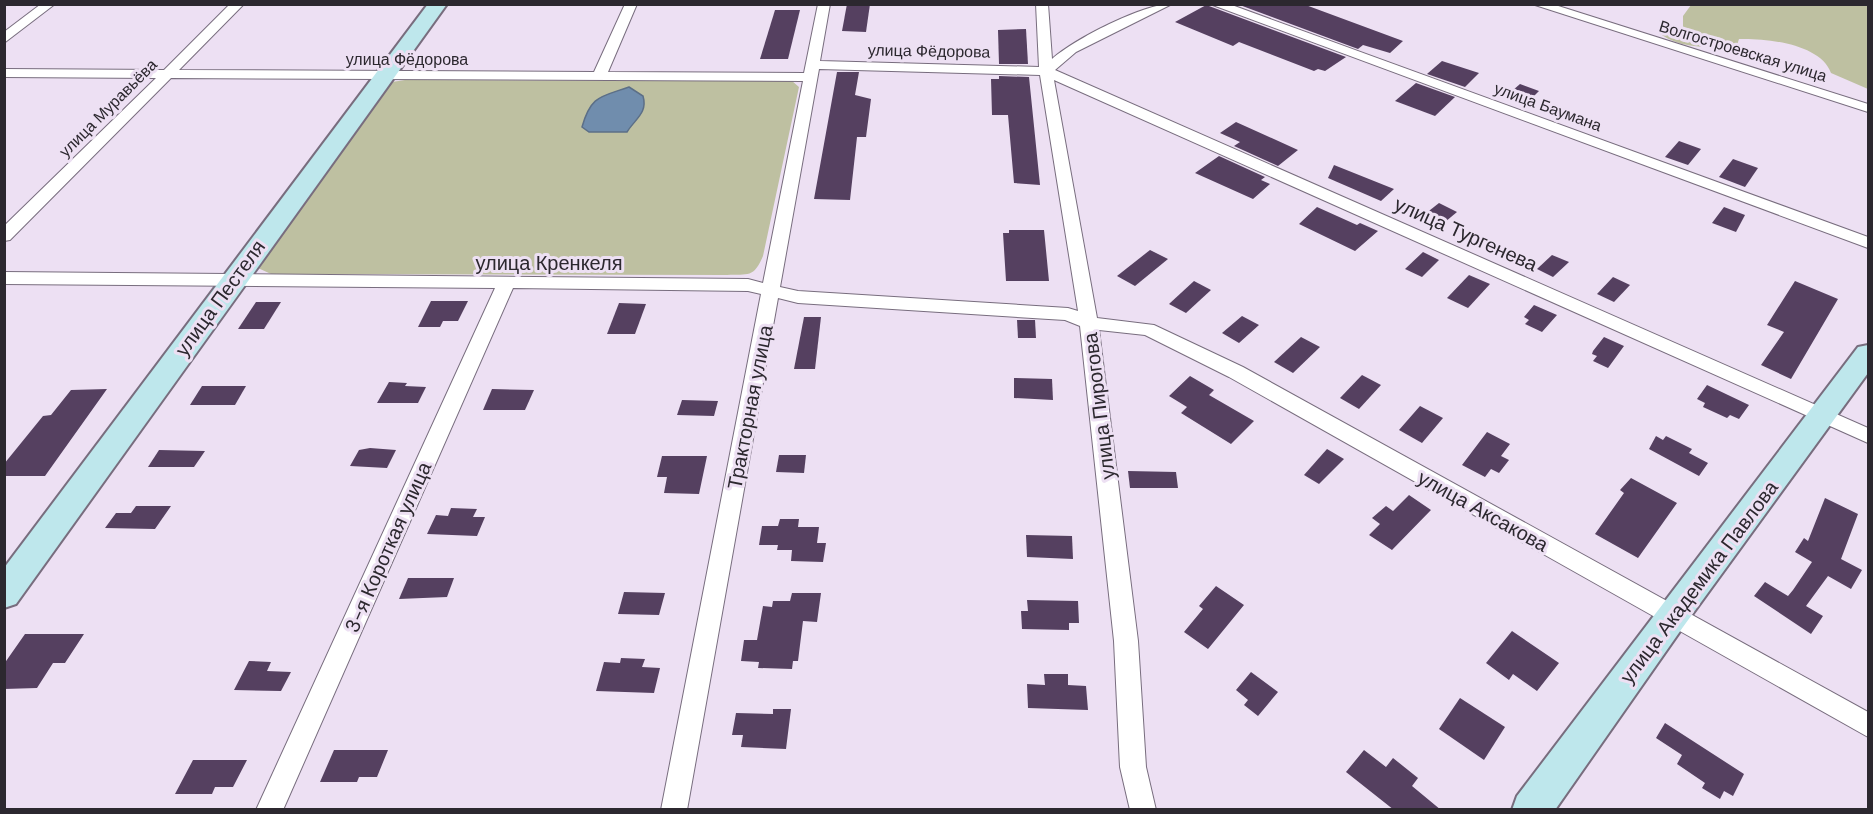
<svg xmlns="http://www.w3.org/2000/svg" width="1873" height="814" viewBox="0 0 1873 814" font-family="'DM Sans',sans-serif">
  <style>
    .green { fill: #bec0a1 }
    .water { fill: #708dad; stroke: #5c6f87; stroke-width: 1.5 }
    .building { fill: #554060 }
    .lines { fill: none; stroke-linecap: round; stroke-linejoin: round }
    .street-casing { stroke: #786d7e; stroke-width: 2 }
    .secondary-casing { stroke: #786d7e; stroke-width: 4 }
    .street { fill: #fff; fill-rule: evenodd }
    .secondary { fill: #bee7ec; fill-rule: evenodd }
    .labels { text-anchor: middle; dominant-baseline: central; stroke-width: 6; stroke-linejoin: round; paint-order: stroke }
    .far-street-label { font-size: 16px; fill: #2c282f; stroke: #ede0f3 }
    .street-label { font-size: 20px; fill: #2c282f; stroke: #ede0f3 }
  </style>
  <rect width="100%" height="100%" fill="#ede0f3"/>
  <!-- green -->
  <g class="green">
    <path d="M1691 5H1868V89L1831 73C1821 44 1766 38 1739 39L1737 45C1713 49 1676 49 1657 31L1683 28V16Z"/>
    <path d="M405 80 792 81 799 87 763 256C754 278 748 274 727 275L271 274 258 268 265 251 384 88 392 82Z"/>
  </g>
  <!-- water -->
  <path class="water" d="M629 87 643 96C648 113 635 119 627 132H589L582 127C591 95 601 97 629 87Z"/>
  <!-- building -->
  <g class="building">
    <polygon points="847,4 870,4 866,32 842,31"/>
    <polygon points="1208,4 1209,6 1346,57 1325,71 1318,69 1314,71 1239,42 1233,46 1175,22"/>
    <polygon points="1237,4 1303,4 1403,41 1390,53 1363,45 1358,49"/>
    <polygon points="775,10 800,10 788,59 760,59"/>
    <polygon points="1026,29 1028,64 999,64 998,30"/>
    <polygon points="1442,61 1479,73 1465,87 1427,74"/>
    <polygon points="837,72 859,72 855,95 871,99 866,137 857,137 850,200 814,199"/>
    <polygon points="999,76 1029,77 1040,185 1014,183 1008,115 992,115 991,79 999,79"/>
    <polygon points="1416,83 1455,97 1435,116 1395,101"/>
    <polygon points="1520,84 1539,91 1525,105 1505,97"/>
    <polygon points="1236,122 1298,150 1278,166 1234,146 1240,142 1220,133"/>
    <polygon points="1679,141 1701,149 1688,165 1665,157"/>
    <polygon points="1219,156 1265,177 1261,180 1270,184 1253,199 1195,173"/>
    <polygon points="1733,159 1758,168 1745,187 1719,177"/>
    <polygon points="1334,165 1394,189 1381,201 1328,178"/>
    <polygon points="1439,203 1457,212 1439,227 1420,218"/>
    <polygon points="1317,207 1357,225 1360,223 1378,231 1355,251 1299,224"/>
    <polygon points="1724,207 1745,215 1736,232 1712,223"/>
    <polygon points="1009,230 1044,230 1049,281 1006,281 1003,233 1009,233"/>
    <polygon points="1150,250 1168,259 1135,286 1117,276"/>
    <polygon points="1423,252 1439,260 1422,277 1405,269"/>
    <polygon points="1552,255 1569,262 1553,277 1537,269"/>
    <polygon points="1469,275 1490,284 1468,308 1447,298"/>
    <polygon points="1613,277 1630,285 1614,302 1597,294"/>
    <polygon points="1194,281 1211,290 1186,313 1169,304"/>
    <polygon points="1795,281 1838,299 1791,379 1761,365 1784,332 1767,325"/>
    <polygon points="431,301 468,301 458,321 443,321 440,327 418,327"/>
    <polygon points="256,302 281,302 264,329 238,329"/>
    <polygon points="619,303 646,304 635,334 607,334"/>
    <polygon points="1534,305 1557,315 1542,332 1525,324 1529,320 1524,317"/>
    <polygon points="1242,316 1259,325 1239,343 1222,333"/>
    <polygon points="804,317 821,317 815,369 794,369"/>
    <polygon points="1017,320 1035,320 1036,338 1018,338"/>
    <polygon points="1301,337 1320,347 1293,373 1274,362"/>
    <polygon points="1604,337 1624,346 1608,368 1593,361 1597,356 1592,354 1593,351"/>
    <polygon points="1362,375 1381,385 1359,409 1340,398"/>
    <polygon points="1190,376 1214,390 1209,395 1254,421 1231,444 1181,413 1187,407 1169,396"/>
    <polygon points="1014,378 1052,379 1053,400 1014,398"/>
    <polygon points="389,382 407,383 405,386 426,387 418,403 377,403"/>
    <polygon points="1707,385 1749,405 1739,419 1730,415 1727,418 1703,407 1705,403 1697,399"/>
    <polygon points="202,386 246,386 235,405 190,405"/>
    <polygon points="107,389 45,476 4,476 4,464 43,416 51,415 71,390"/>
    <polygon points="492,389 534,390 525,410 483,410"/>
    <polygon points="682,400 718,401 714,416 677,415"/>
    <polygon points="1420,406 1443,418 1422,443 1399,430"/>
    <polygon points="1487,432 1510,444 1501,456 1509,460 1499,473 1491,469 1485,477 1462,465"/>
    <polygon points="1656,436 1663,440 1666,436 1692,449 1689,453 1708,463 1699,476 1649,449"/>
    <polygon points="370,448 396,450 387,468 350,466 359,450"/>
    <polygon points="1327,449 1344,459 1319,484 1304,475"/>
    <polygon points="159,450 205,451 194,467 148,467"/>
    <polygon points="779,455 806,455 804,473 776,472"/>
    <polygon points="662,456 707,456 699,494 664,493 667,477 657,477"/>
    <polygon points="1128,471 1176,472 1178,488 1130,488"/>
    <polygon points="1631,478 1677,503 1638,558 1595,534 1624,493 1620,490"/>
    <polygon points="1409,495 1431,510 1392,550 1369,535 1380,524 1372,518 1386,506 1393,511"/>
    <polygon points="1825,498 1858,514 1841,559 1862,570 1851,589 1828,576 1806,606 1823,616 1811,634 1754,596 1765,582 1788,596 1793,590 1812,562 1795,552 1804,538 1808,541"/>
    <polygon points="136,506 171,506 155,529 105,528 116,513 131,513"/>
    <polygon points="451,508 477,509 473,517 485,517 477,536 427,534 436,515 448,516"/>
    <polygon points="780,519 799,519 798,527 819,527 817,543 826,543 823,562 791,561 792,550 777,550 778,545 759,545 762,526 778,526"/>
    <polygon points="1026,535 1072,536 1073,559 1027,557"/>
    <polygon points="408,578 454,578 447,597 399,599"/>
    <polygon points="1216,586 1244,605 1208,649 1184,632 1203,609 1199,606"/>
    <polygon points="624,592 665,593 659,615 618,614"/>
    <polygon points="792,593 821,593 817,622 803,621 798,661 793,661 792,669 758,668 759,662 741,661 744,640 757,640 763,606 772,607 773,601 790,601"/>
    <polygon points="1027,600 1078,601 1079,623 1069,623 1069,630 1022,629 1021,611 1028,611"/>
    <polygon points="1512,631 1559,663 1537,691 1513,674 1509,680 1486,663"/>
    <polygon points="25,634 84,634 65,663 53,663 37,688 4,689 4,664"/>
    <polygon points="621,658 645,659 642,667 660,668 654,693 596,691 604,662 620,663"/>
    <polygon points="249,661 271,662 267,671 291,672 281,691 234,690"/>
    <polygon points="1251,672 1278,692 1258,716 1244,705 1248,700 1236,690"/>
    <polygon points="1044,674 1068,674 1068,685 1086,686 1088,710 1028,708 1027,684 1045,685"/>
    <polygon points="1460,698 1505,727 1484,760 1439,729"/>
    <polygon points="773,709 791,709 786,749 741,747 743,735 732,735 736,713 773,714"/>
    <polygon points="1665,723 1744,774 1733,796 1724,791 1720,799 1702,788 1705,783 1677,764 1682,755 1656,738"/>
    <polygon points="334,750 388,750 377,777 359,777 357,782 320,782"/>
    <polygon points="1364,750 1386,767 1393,758 1418,778 1412,786 1441,810 1394,810 1346,772"/>
    <polygon points="193,760 247,760 233,787 215,787 212,794 175,794"/>
  </g>
  <g class="lines">
    <!-- street casing -->
    <g class="street-casing">
      <g id="street">
        <polygon points="41,4 55,4 4,43 4,32"/>
        <path d="M230 4H244L179 70 594 72 625 4H637L608 72 804 73 818 4H830L820 61 1039 67 1036 4H1048L1052 59C1075 39 1142 4 1172 4L1076 52 1055 70 1868 428V443L1054 80 1097 318 1154 325 1243 367 1868 712V737L1229 377 1145 335 1099 330 1138 641 1146 767 1156 810H1130L1120 767 1114 641 1080 326 1065 320 798 303 778 298 687 810H661L761 294 748 291 513 288 283 810H256L495 288 4 284V272L748 279 763 283 803 81 171 78 10 240 4 241V226L156 78 4 77V69L164 70ZM819 69 1040 75 1078 311 1068 308 798 291 780 287Z"/>
        <polygon points="1210,4 1229,4 1868,237 1868,248"/>
        <polygon points="1532,4 1552,4 1868,104 1868,112"/>
      </g>
    </g>
    <!-- secondary casing -->
    <g class="secondary-casing">
      <g id="secondary">
        <polygon points="428,4 447,4 16,604 4,608 4,568"/>
        <polygon points="1868,345 1868,373 1683,627 1555,810 1512,810 1517,796 1858,347"/>
      </g>
    </g>
    <!-- street -->
    <use href="#street" class="street"/>
    <!-- secondary -->
    <use href="#secondary" class="secondary"/>
  </g>
  <g class="labels">
    <!-- far-street labels -->
    <g class="far-street-label">
      <text transform="translate(929 51) rotate(1)">улица Фёдорова</text>
      <text transform="translate(1743 51) rotate(17)">Волгостроевская улица</text>
      <text x="407" y="59">улица Фёдорова</text>
      <text transform="translate(1548 107) rotate(20)">улица Баумана</text>
      <text transform="translate(108 108) rotate(-45)">улица Муравьёва</text>
    </g>
    <!-- street labels -->
    <g class="street-label">
      <text transform="translate(1466 234) rotate(24)">улица Тургенева</text>
      <text x="549" y="263">улица Кренкеля</text>
      <text transform="translate(220 298) rotate(-54)">улица Пестеля</text>
      <text transform="translate(1099 406) rotate(-97)">улица Пирогова</text>
      <text transform="translate(750 407) rotate(-79)">Тракторная улица</text>
      <text transform="translate(1483 511) rotate(29)">улица Аксакова</text>
      <text transform="translate(388 547) rotate(-66)">3-я Короткая улица</text>
      <text transform="translate(1699 582) rotate(-53)">улица Академика Павлова</text>
    </g>
  </g>
  <!-- border -->
  <rect width="1873" height="814" fill="none" stroke="#2c282f" stroke-width="12"/>
</svg>
